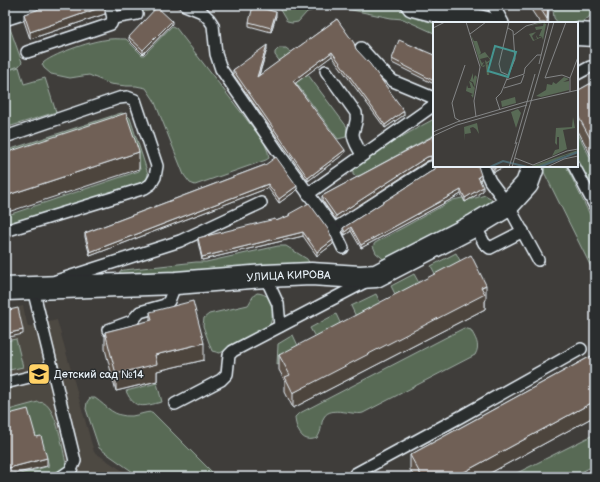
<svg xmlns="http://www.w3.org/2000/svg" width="600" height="482" viewBox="0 0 600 482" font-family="'Balsamiq Sans',sans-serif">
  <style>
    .built { fill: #4d4842 }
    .green { fill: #586a55; stroke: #a0aea6 }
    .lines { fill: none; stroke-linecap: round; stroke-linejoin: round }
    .service-casing { stroke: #e8f1f8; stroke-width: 14 }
    .minor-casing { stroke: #e8f1f8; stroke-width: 25 }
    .service { stroke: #2a2d2e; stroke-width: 11 }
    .minor { stroke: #2a2d2e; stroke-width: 22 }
    .wall { fill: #5f534a; stroke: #e8f1f8 }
    .shaded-wall { fill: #4e443c; stroke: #e8f1f8 }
    .building { fill: #6f6156; stroke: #e8f1f8 }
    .labels { text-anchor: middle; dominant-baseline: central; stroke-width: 3; stroke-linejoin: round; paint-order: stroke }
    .street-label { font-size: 11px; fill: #e8f1f8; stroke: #2a2d2e }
    .poi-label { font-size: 11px; fill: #e8f1f8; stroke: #2a2d2e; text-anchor: start }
    .inset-river { fill: none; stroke: #4d6871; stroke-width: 2 }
    .inset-road { fill: none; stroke: #838586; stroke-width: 1 }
    .view { fill: #459590; fill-opacity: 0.15; stroke: #459590; stroke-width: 2 }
    .inset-edge { fill: none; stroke: #e8f1f8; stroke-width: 2 }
  </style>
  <rect width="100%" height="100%" fill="#3f3d3a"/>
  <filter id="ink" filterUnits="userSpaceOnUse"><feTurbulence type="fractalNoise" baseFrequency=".025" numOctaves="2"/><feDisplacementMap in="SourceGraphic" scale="8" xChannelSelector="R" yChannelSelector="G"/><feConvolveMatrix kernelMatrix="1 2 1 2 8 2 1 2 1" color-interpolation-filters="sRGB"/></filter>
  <g filter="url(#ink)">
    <!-- built -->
    <polygon class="built" points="23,306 28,327 57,320 94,452 132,477 5,477 5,310"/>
    <!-- green -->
    <g class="green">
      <path d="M118 5H155L156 8C149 14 131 10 121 9Z"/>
      <polygon points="270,5 329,5 321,8 307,12 298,22 292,23 287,22 280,10"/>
      <polygon points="336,5 400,5 468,23 434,23 434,33 403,19 391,18 342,8"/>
      <polygon points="557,5 595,5 595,10 588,18 580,23 558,23 554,18 553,10"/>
      <polygon points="5,19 7,20 22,62 19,66 5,71"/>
      <path d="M172 26 176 28 264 142 268 152 269 158 266 160 195 185 190 183 184 175 154 100 146 88 136 86H126L110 84 89 75 70 78 51 74 44 68 42 64C50 55 91 41 104 40 111 38 119 39 126 39L142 55H144Z"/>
      <polygon points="279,48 286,48 291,52 347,127 346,137 338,139 275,55 275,52"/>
      <polygon points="19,67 24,84 45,78 56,112 5,128 5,71"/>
      <polygon points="121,113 126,114 130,118 148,174 147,178 143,182 5,227 5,216 139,171 140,169 128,129 5,167 5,151"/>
      <path d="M434 119V135L361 175 357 176 353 175V171C361 161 374 154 385 147 401 137 417 128 434 119Z"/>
      <polygon points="577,132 595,167 595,198 577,164"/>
      <polygon points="541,166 566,166 595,225 595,275"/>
      <polygon points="485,195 492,199 492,202 489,208 386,261 376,253 373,246 375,243 453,200 462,198 472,199"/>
      <polygon points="278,246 286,246 307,259 310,264 306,266 119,275 120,271 124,270 196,262 206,262"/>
      <polygon points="456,253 465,270 440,283 431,266"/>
      <polygon points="414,274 423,290 399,302 391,286"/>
      <path d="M257 293C261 293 266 295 269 298 274 305 273 320 269 326L220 353 212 351 203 326 204 318 209 314 248 305C251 301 252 296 257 293Z"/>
      <polygon points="376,294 384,310 359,323 351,306"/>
      <polygon points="336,314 344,331 319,344 310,328"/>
      <path d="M464 328 471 330C475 338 481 345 475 355L363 413C353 416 331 405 324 417 320 424 323 430 317 438 314 439 310 440 307 439 299 437 295 424 295 417L298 414Z"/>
      <polygon points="293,335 301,352 277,365 278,344"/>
      <polygon points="16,339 23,367 5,371 5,341"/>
      <path d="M157 383 162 402C144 406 135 411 126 391Z"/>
      <path d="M90 398H95C108 407 113 417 132 416 139 415 145 412 152 412L217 477H140L99 448 86 409 87 402Z"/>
      <path d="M38 402C40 403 42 402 44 403 57 410 63 450 66 464L64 471 45 477H13V476L49 466 42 442 37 443 29 414 5 416V411Z"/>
      <polygon points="595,434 595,465 572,477 509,477"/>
    </g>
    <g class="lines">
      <!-- service casing -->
      <g class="service-casing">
        <g id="service">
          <polyline points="185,5 202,12 209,19 213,25 216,54 221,69 283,159 334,229 431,167"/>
          <polyline points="493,5 503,23"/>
          <polyline points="113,18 137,14"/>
          <polyline points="361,48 381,70 393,81 434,98"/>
          <polyline points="27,52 111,24 113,18 110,5"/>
          <path d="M326 71 356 113C358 123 354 125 353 134 353 141 359 149 362 155"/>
          <polyline points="577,74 590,67"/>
          <polyline points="5,137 119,98 127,97 135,100 157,166 155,177 151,184 145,188 5,231"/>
          <polyline points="483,166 490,181 508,205 538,260"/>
          <polyline points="574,166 595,206"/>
          <polyline points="308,194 434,105"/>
          <polyline points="475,225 484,243 490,248 523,231"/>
          <polyline points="334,229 343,248"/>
          <polyline points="265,276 278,304 280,326"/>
          <polyline points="56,281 180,241 261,203"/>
          <polyline points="36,288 33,289 75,461 71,470 61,477"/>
          <polyline points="108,330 132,321 140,312 165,305 169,301 176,283"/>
          <polyline points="5,383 54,371"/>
          <polyline points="175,404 221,380 227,374 229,355 233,351 367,281"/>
          <polyline points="358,477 355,474 460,417 581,349"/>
        </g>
      </g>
      <!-- minor casing -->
      <g class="minor-casing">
        <g id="minor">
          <polyline points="413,5 486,23"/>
          <polyline points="5,14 33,5"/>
          <polyline points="577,34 595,35"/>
          <path id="s1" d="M5 289 176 283 265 276 311 274 360 277 376 276 475 225 508 205 527 184 532 170V166"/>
        </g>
      </g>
      <!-- service -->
      <use href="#service" class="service"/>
      <!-- minor -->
      <use href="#minor" class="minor"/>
    </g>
    <!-- wall -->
    <g class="wall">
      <polygon points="528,5 549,5 548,23 540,23"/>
      <polygon points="24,14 105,14 30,39 24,21"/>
      <polygon points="276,16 271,32 249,26 249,22"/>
      <polygon points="337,19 356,49 404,115 385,128 332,56 295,83 345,153 308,181 233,74 233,70 267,49 259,76"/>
      <polygon points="172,24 143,54 129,40 129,37"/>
      <polygon points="434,55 434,84 392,63 392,59"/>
      <polygon points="595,81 595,163 577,129 577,91"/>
      <polygon points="434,136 434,162 431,160 427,161 336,220 322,200 322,196"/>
      <polygon points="265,165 297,190 279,203 268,188 90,256 85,237 85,233"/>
      <polygon points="490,166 505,166 494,172"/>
      <polygon points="435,169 481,179 480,180 483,191 465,202 461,194 361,248 351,231 345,235 343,232 343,228"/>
      <polygon points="289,214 333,244 317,256 303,236 202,260 198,242 198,238 276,221 289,216"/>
      <polygon points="486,300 485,301 485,309 293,408 285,392 285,381 279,370 279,355"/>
      <polygon points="150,312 204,360 157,371 157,381 116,391 105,349 105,332 150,321"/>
      <polygon points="595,354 595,416 483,477 414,477 410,470 410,455"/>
    </g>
    <!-- shaded-wall -->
    <g class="shaded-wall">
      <polygon points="548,5 549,5 549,7 548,23 547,23"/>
      <polygon points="105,6 105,14 30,39 30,32"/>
      <polygon points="276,12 276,16 271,32 271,28"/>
      <polygon points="172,21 172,24 143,54 143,50"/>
      <polygon points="267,45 267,49 257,81 257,77"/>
      <polygon points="332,52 332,56 293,85 293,81"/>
      <polygon points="404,111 404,115 385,128 385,125"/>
      <polygon points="345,150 345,153 308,181 308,178"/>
      <polygon points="139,152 139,169 5,213 5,196"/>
      <polygon points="431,156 431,160 427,161 336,220 336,216 427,157"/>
      <polygon points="498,166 505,166 494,172 494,169"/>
      <polygon points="481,175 481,179 478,181 478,177"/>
      <polygon points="268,184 268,188 90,256 90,252"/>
      <polygon points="297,186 297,190 279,203 279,199"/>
      <polygon points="483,187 483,191 465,202 465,198"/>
      <polygon points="461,190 461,194 361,248 361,245"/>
      <polygon points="351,227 351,231 345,235 345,232"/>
      <polygon points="303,232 303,236 202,260 202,257"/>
      <polygon points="333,240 333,244 317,256 317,252"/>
      <polygon points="486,285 486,300 485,301 485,309 293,408 293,393"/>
      <polygon points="23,330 23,334 5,338 5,334"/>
      <polygon points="204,343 204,360 157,371 157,381 116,391 116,374 155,355"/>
      <polygon points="595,401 595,416 483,477 455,477"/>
      <polygon points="47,458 47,466 5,476 5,469"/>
    </g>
    <!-- building -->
    <g class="building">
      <polygon points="43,5 104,5 105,6 30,32 24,14 37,10 42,6"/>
      <polygon points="538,5 548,5 547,19"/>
      <polygon points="253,6 276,12 271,28 249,22"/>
      <polygon points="157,7 172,21 143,50 129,37"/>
      <polygon points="337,19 354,43 356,49 370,64 404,111 385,125 332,52 293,81 345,150 308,178 233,70 267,45 257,77"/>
      <polygon points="399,40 434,55 434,81 392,59"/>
      <polygon points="595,81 595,147 577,114 577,91"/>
      <polygon points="126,113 139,152 5,196 5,153"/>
      <polygon points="434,136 434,158 431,156 427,157 336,216 322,196"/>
      <polygon points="276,157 297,186 279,199 268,184 90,252 85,233 265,165"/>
      <polygon points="436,166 478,166 481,175 478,177 483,187 465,198 461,190 361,245 351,227 345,232 343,228 435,169"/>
      <polygon points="492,166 498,166 494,169"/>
      <polygon points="309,203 328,229 333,240 317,252 303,232 202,257 198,238 275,219 276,221 291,215 289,214"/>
      <polygon points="471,255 486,285 481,287 485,294 293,393 285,377 290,375 279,355"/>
      <polygon points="193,301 204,343 155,355 157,364 116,374 105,332 152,320 150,312"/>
      <polygon points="18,308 23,330 5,334 5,311"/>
      <polygon points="595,354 595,401 455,477 422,477 410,455"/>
      <polygon points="28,409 36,437 41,436 47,458 5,469 5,415"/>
    </g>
  </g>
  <!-- icons -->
  <defs>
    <g id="school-square" transform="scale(1.15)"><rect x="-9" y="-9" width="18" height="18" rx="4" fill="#ffd166" stroke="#2a2d2e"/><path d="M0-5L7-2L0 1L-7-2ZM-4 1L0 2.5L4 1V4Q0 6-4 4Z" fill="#111"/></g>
  </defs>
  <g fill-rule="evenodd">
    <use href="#school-square" x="39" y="374"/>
  </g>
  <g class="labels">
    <!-- street labels -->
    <g class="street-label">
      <text stroke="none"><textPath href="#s1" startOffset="284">УЛИЦА КИРОВА</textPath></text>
    </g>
    <!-- poi labels -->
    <g class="poi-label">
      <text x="54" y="374">Детский сад №14</text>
    </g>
  </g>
  <!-- overview -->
  <g transform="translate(433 22)">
    <rect width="145" height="145" fill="#3f3d3a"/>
    <path d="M110 0 111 4V1L113 2 110 18 109 15 100 19 96 12 103 10 99 14 101 18 104 17 103 13 105 16 109 14H106L109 7 103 8 102 5 110 4V1L93 5ZM38 13 41 19H44L48 31 46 33 52 30 58 38 53 43 55 42 56 53 72 52 54 53 52 38 54 40 57 38 55 35 47 37 49 41 51 40 49 44 52 43 51 45 48 44ZM40 51V58L42 53 44 55 40 76 38 73 40 72 33 69 34 63 35 66H38L36 59 39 61 40 64 42 66 40 60 37 59ZM131 55 136 57 130 60 136 59V68L108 75 103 74 113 68 114 62 119 63 120 60 123 62ZM82 75 83 81 69 85 68 79ZM85 87 88 91 83 106 78 90ZM140 95 142 106 130 108 134 127 119 134 122 128 126 127V115H124V123L122 121 123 106 139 105ZM44 101 46 112 43 107 40 105 37 106 38 111 32 112V119L31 105ZM145 128V131L133 133 109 145H96Z" fill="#586a55"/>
    <path class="inset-river" d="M57 145 70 139 94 145M106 145 145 130"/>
    <path class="inset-road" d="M33 0 47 45 41 79 43 95M133 0 112 56 129 53 137 56M0 6 12 0M37 12 53 0M81 13 93 4 107 0M106 42 116 0M75 53 68 50 66 42 76 0M73 58 91 52 92 46 104 33H108M71 66 88 61 91 53M137 70V56L145 35M67 88 63 76 68 71 82 37 80 9 75 6M27 99 22 96 19 81 32 43M0 110 24 100 92 80 145 68M0 114 24 103 94 83M82 122 102 52M82 136 100 143 134 129 145 127M76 145 84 120M79 145 121 0M114 145 131 137 145 134"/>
    <path class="view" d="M62 24 83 30 75 55 55 49Z"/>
    <rect width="145" height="145" class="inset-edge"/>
  </g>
  <!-- margin -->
  <rect width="600" height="482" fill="none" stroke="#2a2d2e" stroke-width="20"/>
  <rect x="10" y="10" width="580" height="462" fill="none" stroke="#e8f1f8" stroke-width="1.5" filter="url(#ink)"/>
</svg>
